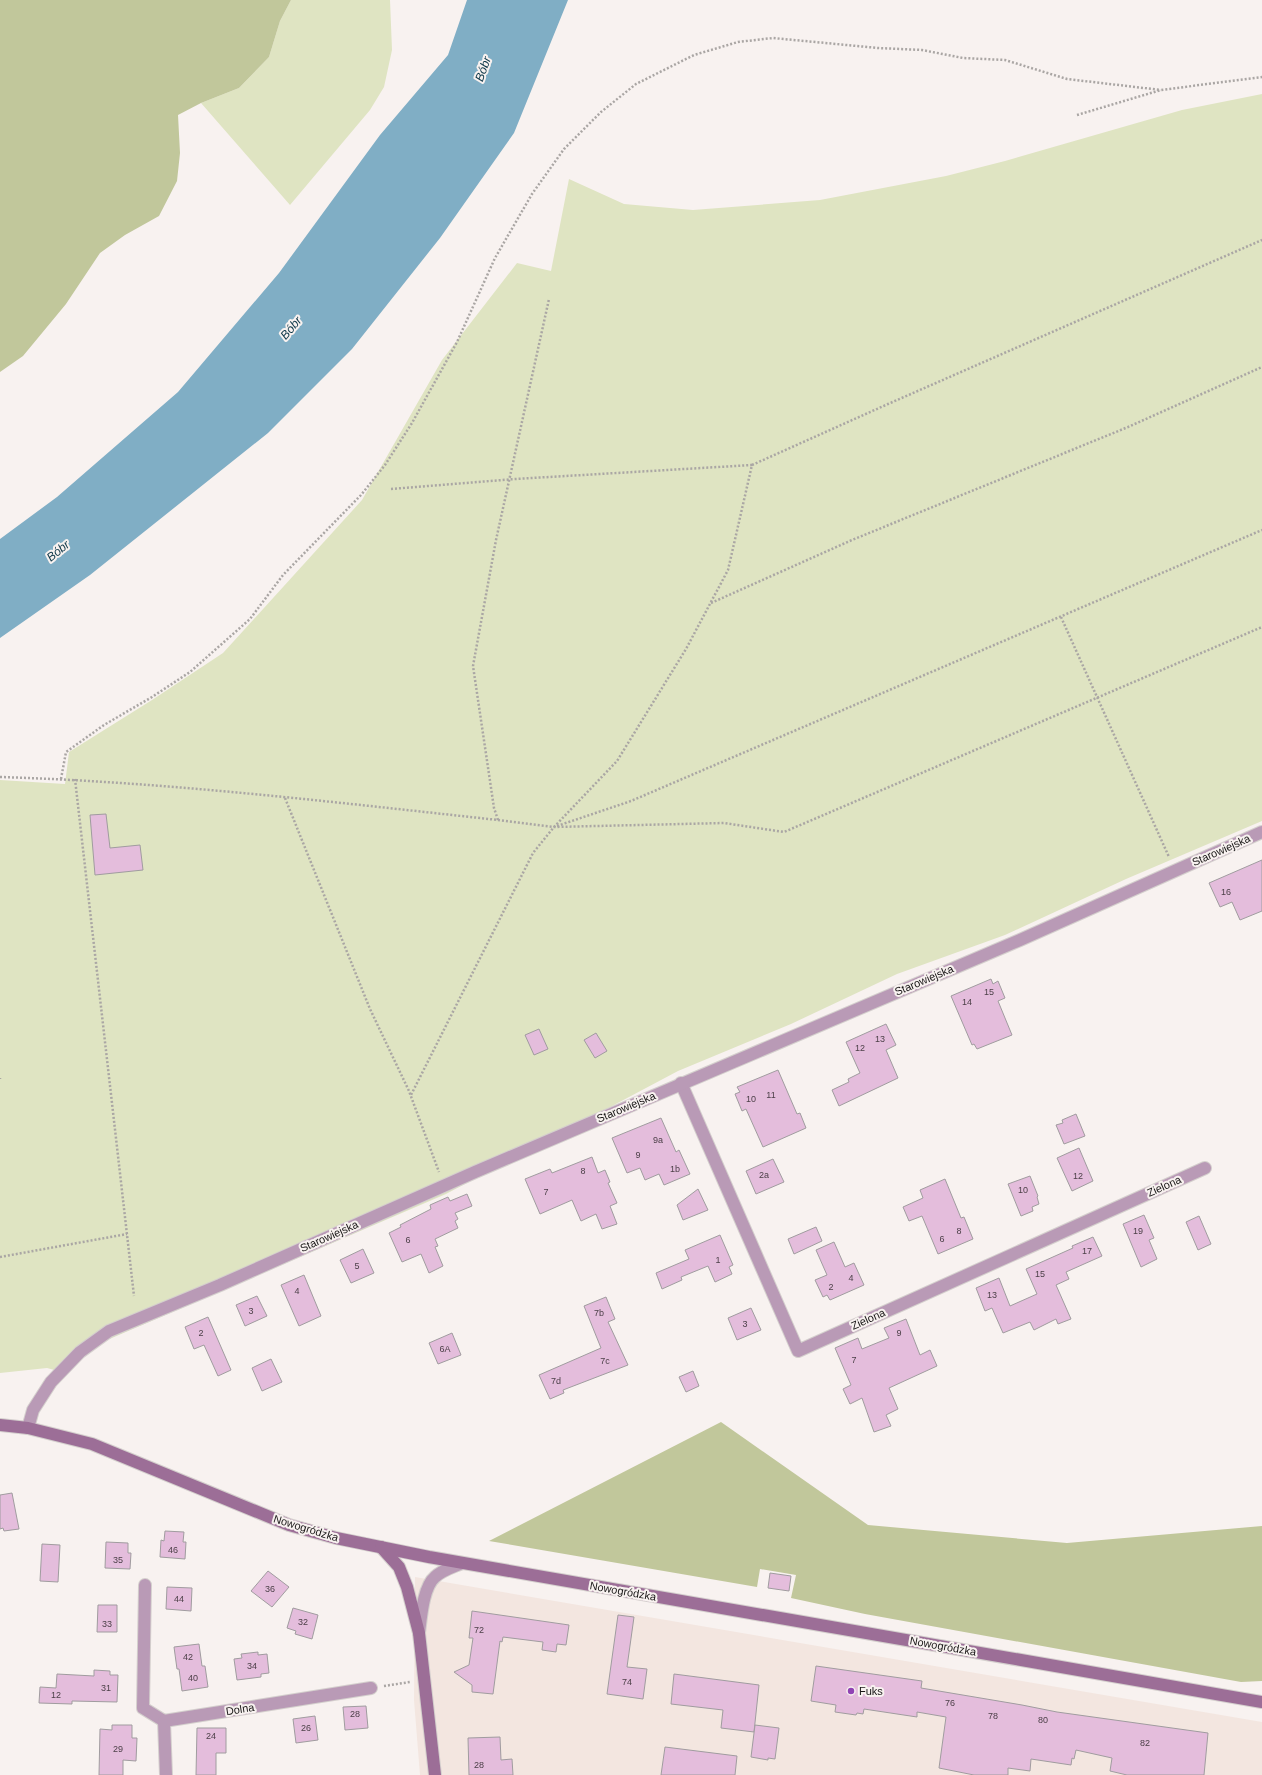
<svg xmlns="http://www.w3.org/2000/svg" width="1262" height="1775" viewBox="0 0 1262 1775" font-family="Helvetica,sans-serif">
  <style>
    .built { fill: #f3e6e0 }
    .green { fill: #dfe4c2 }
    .forest { fill: #c1c79b }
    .water { fill: #80aec5 }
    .building { fill: #e4bddc; stroke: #a09c9f }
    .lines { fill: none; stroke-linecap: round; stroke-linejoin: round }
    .street-casing { stroke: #d4cfcd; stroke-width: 14 }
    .secondary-casing { stroke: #d4cfcd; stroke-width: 14 }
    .path { stroke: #aaa6a4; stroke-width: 2.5; stroke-dasharray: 2 2; stroke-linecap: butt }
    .street { stroke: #b99ab6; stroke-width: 12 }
    .secondary { stroke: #9c6e97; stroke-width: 12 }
    .poi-dot { fill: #9043b4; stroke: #f8f2f0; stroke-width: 1.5 }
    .labels { text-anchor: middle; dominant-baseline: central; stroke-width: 4; stroke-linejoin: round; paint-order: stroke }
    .number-label { font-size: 9px; fill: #4c4048 }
    .street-label { font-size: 11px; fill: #191717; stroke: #f8f2f0 }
    .poi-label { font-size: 11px; fill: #191717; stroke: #f8f2f0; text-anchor: start }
    .water-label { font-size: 12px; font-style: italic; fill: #0c3647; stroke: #f8f2f0 }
  </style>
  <rect width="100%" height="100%" fill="#f8f2f0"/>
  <!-- built -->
  <polygon class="built" points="415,1577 1262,1722 1262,1775 420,1775 414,1700"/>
  <!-- green -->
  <g class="green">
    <polygon points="291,0 390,0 392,50 384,87 370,110 290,205 201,103 239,88 269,57 280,21"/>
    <polygon points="1262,94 1262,821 1126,879 1005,935 897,974 791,1024 678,1071 446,1194 84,1350 58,1371 47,1368 0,1373 0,780 65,784 69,752 152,700 223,653 362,500 442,360 517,263 551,271 569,179 624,204 693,210 820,200 946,176 1005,161 1182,110"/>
  </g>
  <!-- forest -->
  <g class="forest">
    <polygon points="0,0 291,0 280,21 269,57 239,88 201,103 178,115 180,153 177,181 159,216 125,235 100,253 66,304 23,356 0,372"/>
    <polygon points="721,1422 868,1525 1067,1543 1262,1526 1262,1681 1241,1682 865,1614 791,1598 796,1575 760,1569 757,1587 489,1541"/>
  </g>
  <!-- water -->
  <polygon class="water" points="467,0 568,0 514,133 440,238 352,349 268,433 90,575 0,638 0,539 57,497 178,392 279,273 380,135 448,55"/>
  <!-- building -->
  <g class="building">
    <polygon points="106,814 110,848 140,845 143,870 95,875 90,815"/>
    <polygon points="1262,860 1262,911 1240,920 1232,902 1220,907 1209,883"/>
    <polygon points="991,979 993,984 998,981 1005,998 998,1001 1012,1035 977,1049 974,1044 972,1045 951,996"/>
    <polygon points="886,1024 896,1045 886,1050 898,1078 839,1106 832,1090 849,1082 848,1079 860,1073 846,1042"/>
    <polygon points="539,1029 548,1049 534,1055 525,1035"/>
    <polygon points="596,1033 607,1051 595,1058 584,1040"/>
    <polygon points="778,1070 797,1114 800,1113 806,1128 763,1147 746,1109 742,1111 735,1094 740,1092 737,1087"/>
    <polygon points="1076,1114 1085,1136 1064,1144 1056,1125 1063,1123 1062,1120"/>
    <polygon points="661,1118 676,1152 679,1150 690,1174 664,1185 659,1174 645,1180 640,1168 627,1173 612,1138"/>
    <polygon points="1079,1148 1093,1181 1072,1191 1057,1158"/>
    <polygon points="592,1157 598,1173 605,1170 610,1182 608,1183 617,1203 610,1206 617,1224 602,1229 596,1214 581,1221 572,1200 540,1214 525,1179 550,1169 552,1173"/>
    <polygon points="773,1159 784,1182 756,1194 746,1171"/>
    <polygon points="1030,1176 1038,1196 1037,1197 1039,1204 1032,1207 1033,1211 1021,1216 1008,1184"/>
    <polygon points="945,1179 961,1218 964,1217 973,1239 938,1254 922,1216 909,1221 903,1207 923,1198 920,1190"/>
    <polygon points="698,1189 708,1210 683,1220 677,1205"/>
    <polygon points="467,1194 472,1206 455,1213 458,1219 455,1221 458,1228 435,1239 438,1246 435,1247 443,1266 429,1273 421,1254 402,1262 389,1233 401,1227 400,1225 431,1209 430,1205 448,1197 450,1201"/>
    <polygon points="1144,1215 1154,1238 1149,1240 1157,1259 1141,1267 1123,1224"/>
    <polygon points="1199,1216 1211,1244 1198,1250 1186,1222"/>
    <polygon points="816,1227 822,1241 794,1254 788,1239"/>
    <polygon points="720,1235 733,1265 729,1267 732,1274 715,1282 708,1266 681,1277 682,1280 662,1289 656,1273 689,1259 685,1250"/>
    <polygon points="1093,1237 1102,1256 1066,1272 1069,1279 1056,1285 1071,1319 1058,1324 1056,1319 1034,1330 1030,1322 1003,1333 992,1308 985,1311 976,1288 999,1278 1010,1306 1037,1294 1026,1269 1073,1248 1072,1246"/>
    <polygon points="834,1242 845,1267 854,1263 864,1285 830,1300 827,1295 823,1297 815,1280 827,1275 816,1250"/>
    <polygon points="363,1249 374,1273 351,1283 340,1260"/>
    <polygon points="304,1275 321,1316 299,1326 281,1285"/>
    <polygon points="257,1296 267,1316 245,1326 236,1305"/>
    <polygon points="606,1297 615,1319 608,1322 628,1365 563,1390 564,1393 550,1399 539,1375 601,1348 584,1306"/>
    <polygon points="751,1308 761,1330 737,1340 728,1318"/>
    <polygon points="208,1317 231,1370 218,1376 204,1345 194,1349 185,1327"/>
    <polygon points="906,1319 920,1355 930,1350 937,1366 889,1388 898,1409 886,1415 891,1426 874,1432 862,1398 850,1404 843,1389 851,1385 835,1348 858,1338 862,1349 889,1338 884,1328"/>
    <polygon points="452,1333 461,1355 438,1364 429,1343"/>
    <polygon points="271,1359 282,1382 262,1391 252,1368"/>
    <polygon points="693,1371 699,1386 686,1392 679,1377"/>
    <polygon points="12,1493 19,1529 4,1531 3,1528 0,1529 0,1495"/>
    <polygon points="165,1531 184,1532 183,1542 186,1542 185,1559 160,1557 161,1540 164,1541"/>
    <polygon points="106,1542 128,1543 128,1553 131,1553 130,1569 105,1568"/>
    <polygon points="42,1544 60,1545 58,1582 40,1581"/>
    <polygon points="268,1571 289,1587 272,1607 251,1591"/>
    <polygon points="770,1573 791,1576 789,1591 768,1588"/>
    <polygon points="167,1587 192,1588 191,1611 166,1609"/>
    <polygon points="98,1605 117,1605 117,1632 97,1632"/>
    <polygon points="293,1608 318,1615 312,1639 295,1634 296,1631 287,1628"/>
    <polygon points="472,1611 569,1625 566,1645 557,1644 556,1652 542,1650 543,1642 503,1637 502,1642 500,1641 493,1694 472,1692 472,1685 454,1672 469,1665 473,1638 469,1638"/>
    <polygon points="618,1615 634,1617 627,1667 647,1669 643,1699 607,1694"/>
    <polygon points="199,1644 202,1666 205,1666 208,1687 182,1691 179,1669 177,1669 174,1647"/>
    <polygon points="258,1652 258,1655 267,1654 269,1673 261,1674 261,1677 237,1680 234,1659 242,1658 241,1654"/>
    <polygon points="816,1666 922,1681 921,1688 1022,1705 1057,1712 1208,1733 1204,1775 1127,1775 1110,1771 1112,1758 1076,1750 1074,1759 1072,1758 1071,1765 1031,1759 1030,1771 1008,1768 1008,1775 974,1775 939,1768 946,1717 917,1712 917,1717 864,1709 863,1714 857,1713 856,1715 835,1712 836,1705 811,1701"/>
    <polygon points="94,1670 110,1671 110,1675 118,1675 117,1702 72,1701 72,1704 39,1703 40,1687 56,1688 57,1674 94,1676"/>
    <polygon points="674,1674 759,1685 754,1732 721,1728 723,1710 671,1704"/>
    <polygon points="366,1706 368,1728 345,1730 343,1707"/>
    <polygon points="315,1716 318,1740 296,1743 293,1719"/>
    <polygon points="112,1725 132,1725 132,1738 137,1738 136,1761 123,1760 123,1775 99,1775 100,1729 112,1730"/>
    <polygon points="755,1725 779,1728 775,1759 768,1758 768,1760 751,1757"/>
    <polygon points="197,1728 226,1728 226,1753 216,1753 216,1775 196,1775"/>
    <polygon points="500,1737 501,1760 512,1759 513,1775 469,1775 468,1738"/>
    <polygon points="665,1747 737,1756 735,1775 661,1775"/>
  </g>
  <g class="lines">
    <!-- street casing -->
    <g class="street-casing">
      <g id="street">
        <polyline points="681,1083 798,1351 1205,1168"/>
        <polyline points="28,1428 33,1410 51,1382 80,1352 109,1331 220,1285 475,1172 1020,940 1262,832"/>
        <polyline points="145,1585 143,1708 164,1721"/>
        <path d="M419 1633C421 1618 423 1587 435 1577 442 1570 453 1567 462 1563"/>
        <polyline points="166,1775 164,1721 371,1688"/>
      </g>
    </g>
    <!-- secondary casing -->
    <g class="secondary-casing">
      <g id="secondary">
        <polyline points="0,1425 28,1428 92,1444 289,1525 336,1538 429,1557 1262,1702"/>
        <polyline points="381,1547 399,1567 407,1587 419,1633 435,1775"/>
      </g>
    </g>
    <!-- path -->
    <g class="path">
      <polyline points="1077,115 1161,90 1262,77"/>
      <polyline points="752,465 888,404 1262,240"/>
      <polyline points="391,489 515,479 752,465 728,570 686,649 617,761 554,827 533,853 411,1095"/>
      <polyline points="711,603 852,540 1128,427 1262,367"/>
      <polyline points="1061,617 1169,857"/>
      <path d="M0 777C167 782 332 802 498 820L494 808 473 666 496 540 549 299"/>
      <polyline points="61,779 66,752 104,725 152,697 190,672 250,619 283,575 361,495 385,465 412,423 457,342 495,258 532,194 564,149 601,112 636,84 694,55 738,42 773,38 878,48 922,50 963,58 1005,60 1067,79 1161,90"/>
      <polyline points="75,779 134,1296"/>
      <polyline points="285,798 370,1009 409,1091 439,1172"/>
      <polyline points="498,820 554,827 724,823 784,832 1262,627"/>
      <polyline points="557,826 631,801 1262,530"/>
      <polyline points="0,1078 0,1079"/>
      <polyline points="0,1257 127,1234"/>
      <polyline points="384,1686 410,1682"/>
    </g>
    <!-- street -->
    <use href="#street" class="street"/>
    <!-- secondary -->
    <use href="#secondary" class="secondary"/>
  </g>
  <!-- markers -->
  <circle class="poi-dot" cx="851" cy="1691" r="4"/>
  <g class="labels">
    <!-- number labels -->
    <g class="number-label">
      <text x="1226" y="892">16</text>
      <text x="989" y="992">15</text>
      <text x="967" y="1002">14</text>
      <text x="880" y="1039">13</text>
      <text x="860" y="1048">12</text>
      <text x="771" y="1095">11</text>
      <text x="751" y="1099">10</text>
      <text x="658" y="1140">9a</text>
      <text x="638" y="1155">9</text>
      <text x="675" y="1169">1b</text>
      <text x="583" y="1171">8</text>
      <text x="764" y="1175">2a</text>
      <text x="1078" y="1176">12</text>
      <text x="1023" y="1190">10</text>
      <text x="546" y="1192">7</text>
      <text x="959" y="1231">8</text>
      <text x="1138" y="1231">19</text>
      <text x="942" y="1239">6</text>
      <text x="408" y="1240">6</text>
      <text x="1087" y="1251">17</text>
      <text x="718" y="1260">1</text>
      <text x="357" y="1266">5</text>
      <text x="1040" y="1274">15</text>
      <text x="851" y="1278">4</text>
      <text x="831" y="1287">2</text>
      <text x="297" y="1291">4</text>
      <text x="992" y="1295">13</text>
      <text x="251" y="1311">3</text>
      <text x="599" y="1313">7b</text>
      <text x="745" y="1324">3</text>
      <text x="201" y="1333">2</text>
      <text x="899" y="1333">9</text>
      <text x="445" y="1349">6A</text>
      <text x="854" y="1360">7</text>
      <text x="605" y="1361">7c</text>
      <text x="556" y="1381">7d</text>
      <text x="173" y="1550">46</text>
      <text x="118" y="1560">35</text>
      <text x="270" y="1589">36</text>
      <text x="179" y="1599">44</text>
      <text x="303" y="1622">32</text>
      <text x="107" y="1624">33</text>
      <text x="479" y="1630">72</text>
      <text x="188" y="1657">42</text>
      <text x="252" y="1666">34</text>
      <text x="193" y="1678">40</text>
      <text x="627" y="1682">74</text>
      <text x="106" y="1688">31</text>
      <text x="56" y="1695">12</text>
      <text x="950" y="1703">76</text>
      <text x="355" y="1714">28</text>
      <text x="993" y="1716">78</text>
      <text x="1043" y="1720">80</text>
      <text x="306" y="1728">26</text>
      <text x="211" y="1736">24</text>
      <text x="1145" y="1743">82</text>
      <text x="118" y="1749">29</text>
      <text x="479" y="1765">28</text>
    </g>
    <!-- street labels -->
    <g class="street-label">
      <text transform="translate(1221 850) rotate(-24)">Starowiejska</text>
      <text transform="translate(924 980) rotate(-23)">Starowiejska</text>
      <text transform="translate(626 1107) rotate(-23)">Starowiejska</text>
      <text transform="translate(1164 1186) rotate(-24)">Zielona</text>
      <text transform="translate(329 1236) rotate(-24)">Starowiejska</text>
      <text transform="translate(868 1319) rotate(-24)">Zielona</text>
      <text transform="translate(306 1528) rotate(17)">Nowogródzka</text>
      <text transform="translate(623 1591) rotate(10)">Nowogródzka</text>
      <text transform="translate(943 1646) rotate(10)">Nowogródzka</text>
      <text transform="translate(240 1709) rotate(-9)">Dolna</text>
    </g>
    <!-- poi labels -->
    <g class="poi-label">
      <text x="859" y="1691">Fuks</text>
    </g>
    <!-- water labels -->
    <g class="water-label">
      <text transform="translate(483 69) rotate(-70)">Bóbr</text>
      <text transform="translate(291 328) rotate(-49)">Bóbr</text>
      <text transform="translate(58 551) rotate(-39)">Bóbr</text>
    </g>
  </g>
</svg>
